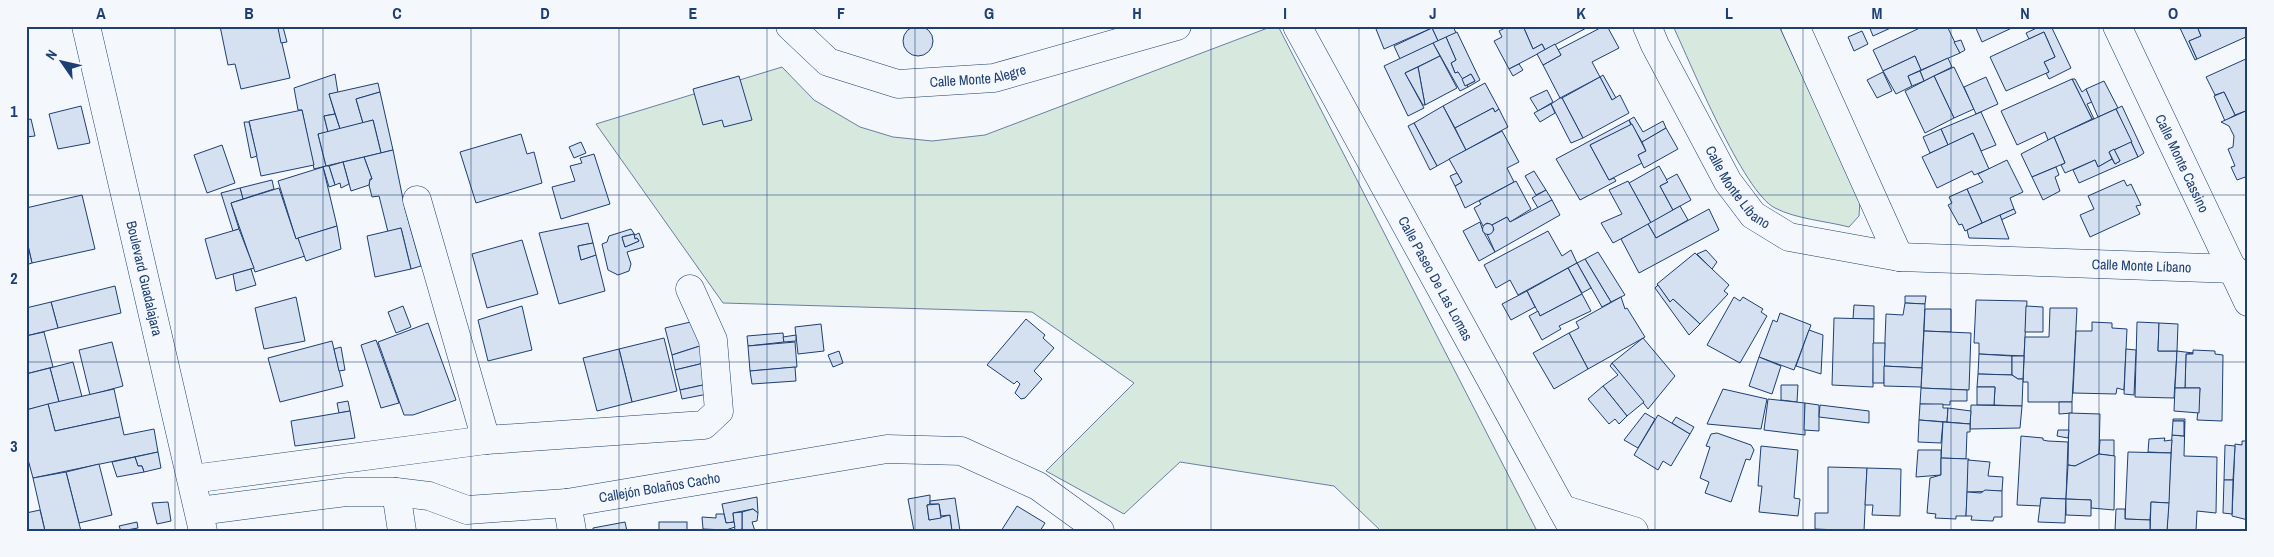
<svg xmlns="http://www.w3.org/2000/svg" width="2274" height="557" viewBox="0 0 2274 557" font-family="'Archivo Narrow',sans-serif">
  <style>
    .green { fill: #d7e8df; stroke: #687fa3 }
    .building { fill: #d5e0f0; stroke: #1d3f73; fill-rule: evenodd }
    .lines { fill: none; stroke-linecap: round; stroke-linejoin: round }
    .street-casing { stroke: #1d3f73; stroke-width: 29 }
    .secondary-casing { stroke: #1d3f73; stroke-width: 29 }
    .street { stroke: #f4f7fb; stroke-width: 28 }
    .secondary { stroke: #f4f7fb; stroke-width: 28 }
    .grid { fill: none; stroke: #1d3f73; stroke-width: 1; stroke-opacity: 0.55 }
    .labels { text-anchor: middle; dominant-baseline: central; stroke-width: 4; stroke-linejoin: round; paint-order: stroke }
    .street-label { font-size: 14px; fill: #1d3f73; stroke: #f4f7fb }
    .neatline { fill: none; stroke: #1d3f73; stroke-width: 2 }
    .grid-label { font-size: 16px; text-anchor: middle; font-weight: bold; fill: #1d3f73 }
  </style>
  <rect width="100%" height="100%" fill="#f4f7fb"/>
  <!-- green -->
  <g class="green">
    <polygon points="1273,26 1278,26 1537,531 1381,531 1334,486 1180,462 1124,514 1046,471 1134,383 1032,312 723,303 596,124 782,67 814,100 860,127 893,137 932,141 985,135"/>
    <path d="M1673 26H1779L1860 200 1859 216 1849 227C1826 221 1796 219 1775 208 1743 192 1691 64 1673 26Z"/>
  </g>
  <!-- building -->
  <g class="building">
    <polygon points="220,26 278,26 290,78 241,89 235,64 228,65"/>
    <polygon points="1383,26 1431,26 1432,28 1384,49 1376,29"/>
    <polygon points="1435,26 1453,26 1456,33 1438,41 1432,28"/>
    <polygon points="1523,26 1590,26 1545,50 1542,44 1533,49"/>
    <polygon points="1523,26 1533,49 1542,44 1545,50 1509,69 1494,41 1502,37 1499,31 1509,26"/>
    <polygon points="1604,26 1607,26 1619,48 1592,62 1600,77 1560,98 1543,65 1561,55 1558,50"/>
    <polygon points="1869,26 1895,26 1873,36"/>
    <polygon points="1924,26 1947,26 1960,53 1921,70 1915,56 1883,71 1873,50"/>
    <polygon points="1975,26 2016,26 1982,42"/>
    <polygon points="2041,26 2051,26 2071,68 2049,79 2046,73 2049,72 2044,62 2055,57 2044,32 2029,39 2026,33"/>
    <polygon points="2179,26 2197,26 2201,36 2189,41 2197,59 2195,60"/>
    <polygon points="2197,26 2248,26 2248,36 2197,59 2189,41 2201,36"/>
    <circle cx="918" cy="41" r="15"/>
    <polygon points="283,27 287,42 281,43 278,28"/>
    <polygon points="1432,28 1438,41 1400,59 1394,46"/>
    <polygon points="1862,31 1868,44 1854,51 1848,37"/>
    <polygon points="1457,32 1480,80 1468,87 1467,85 1475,81 1471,74 1462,79 1462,82 1458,72 1455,73 1451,63 1456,60 1446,37"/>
    <polygon points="2044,32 2055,57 2044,62 2049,72 2006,91 1990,57"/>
    <polygon points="1446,37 1456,60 1451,63 1455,73 1458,72 1468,87 1460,91 1433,43"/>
    <polygon points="1961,40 1965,50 1960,53 1954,42"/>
    <polygon points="1433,43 1440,56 1405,73 1424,108 1408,116 1384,66"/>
    <polygon points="1555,44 1561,55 1543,65 1537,54"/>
    <polygon points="1440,56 1457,88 1425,105 1418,67"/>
    <polygon points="1915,56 1921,70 1908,76 1912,86 1896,94 1883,71"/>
    <polygon points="1948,58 1952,67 1924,81 1920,71"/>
    <polygon points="2248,58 2248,110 2235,115 2224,92 2215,95 2206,77"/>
    <polygon points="1519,64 1523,70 1513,76 1509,69"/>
    <polygon points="1418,67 1425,105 1423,105 1405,73"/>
    <polygon points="1954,67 1974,109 1954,118 1934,76"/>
    <polygon points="1920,71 1924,81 1912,86 1908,76"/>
    <polygon points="1883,72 1892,91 1877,98 1867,80"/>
    <polygon points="335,74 338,93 329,94 335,114 324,116 328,132 318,134 326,166 314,169 302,110 298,110 294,88"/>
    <polygon points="1471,74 1475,81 1465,86 1462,79"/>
    <polygon points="1603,75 1616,98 1612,100 1600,77"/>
    <polygon points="739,76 752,120 724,127 722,120 703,125 693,89"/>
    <polygon points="1934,76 1954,118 1925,133 1905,91"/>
    <polygon points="1600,77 1612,100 1620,95 1629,113 1583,138 1562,98"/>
    <polygon points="1986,77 1998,104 1976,114 1964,87"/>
    <polygon points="2072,79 2075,79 2082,92 2086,89 2092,102 2087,104 2094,119 2092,119"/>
    <polygon points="2072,79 2092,119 2048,140 2045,132 2017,145 2001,111"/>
    <polygon points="2104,81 2118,108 2098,117 2086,89"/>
    <polygon points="378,83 380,92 356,99 363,123 340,129 329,94"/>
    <polygon points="1485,83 1499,109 1495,112 1493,108 1455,128 1443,106"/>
    <polygon points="1547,90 1553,102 1538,111 1530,98"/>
    <polygon points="380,92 393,150 381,153 373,120 363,123 356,99"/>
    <polygon points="2224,92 2235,115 2225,121 2214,96"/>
    <polygon points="1560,98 1562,98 1583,138 1571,143 1551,104"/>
    <polygon points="1551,104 1555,113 1540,122 1534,113"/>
    <polygon points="81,106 90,143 58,149 49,114"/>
    <polygon points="1443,106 1466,150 1437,166 1414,123"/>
    <polygon points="2122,106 2144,153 2138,157 2116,109"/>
    <polygon points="1493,108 1495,112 1499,109 1508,127 1466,150 1455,128"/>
    <polygon points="2116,109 2132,142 2109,152 2112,159 2098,167 2095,160 2065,173 2061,165 2065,163 2054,137"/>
    <polygon points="302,110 314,165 261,176 249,121"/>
    <polygon points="2248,110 2248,176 2237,180 2231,167 2235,166 2228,149 2233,147 2234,136 2229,126 2221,122"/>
    <polygon points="1981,112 1996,145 1981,151 1973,133 1948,145 1941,129"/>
    <polygon points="335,114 340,129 328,132 324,116"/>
    <polygon points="1634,117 1643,132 1663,121 1666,128 1642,142 1629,120"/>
    <polygon points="31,119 35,136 26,137 26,120"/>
    <polygon points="373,120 381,153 326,166 318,134"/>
    <polygon points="1629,120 1631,125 1590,145 1609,180 1614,178 1616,181 1580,200 1556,159"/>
    <polygon points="244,122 249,122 257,156 251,158"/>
    <polygon points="1414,123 1437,166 1430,170 1408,126"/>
    <polygon points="1632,124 1646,151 1638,155 1642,163 1609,180 1590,145"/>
    <polygon points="1666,128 1678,149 1644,168 1638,155 1646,151 1642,142"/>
    <polygon points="1941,129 1948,145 1930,153 1923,137"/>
    <polygon points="1502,131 1519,162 1507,168 1514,182 1465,208 1455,186 1462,182 1449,159"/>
    <polygon points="1973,133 1989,169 1974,175 1972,171 1937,188 1922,157"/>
    <polygon points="521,134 527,154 534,152 542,183 476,203 460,152"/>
    <polygon points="2054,137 2065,163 2032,177 2021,154"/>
    <polygon points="581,142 586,153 574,158 569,147"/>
    <polygon points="2131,142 2138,157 2079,183 2073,170 2095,160 2098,167 2112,159 2115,164 2120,161 2114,150"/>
    <polygon points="222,145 235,183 207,193 194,155"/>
    <polygon points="2114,149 2120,161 2115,164 2109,152"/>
    <polygon points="393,150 405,209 421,266 411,269 401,228 388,232 379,196 372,197 369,185 370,179 372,179 364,157"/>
    <polygon points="594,154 610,204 561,219 552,187 575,181 570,166 582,163 580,158"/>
    <polygon points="364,157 372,179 370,179 369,185 351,191 343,162"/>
    <polygon points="2007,160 2023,192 2010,198 2014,209 1982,223 1967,189 1983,182 1978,174"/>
    <polygon points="343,162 349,184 341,188 340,183 335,185 329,166"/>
    <polygon points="326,166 329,166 335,185 329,187 323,167"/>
    <polygon points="1659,166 1668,182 1660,186 1673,210 1651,223 1629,183"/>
    <polygon points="323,167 337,226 296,239 278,181"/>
    <polygon points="2056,167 2059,175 2055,177 2060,191 2043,200 2032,177"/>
    <polygon points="1534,171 1546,190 1536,195 1525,176"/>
    <polygon points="1457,173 1462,182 1455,186 1450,176"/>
    <polygon points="1677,174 1691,200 1673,210 1660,186 1668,182 1666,180"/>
    <polygon points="272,180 274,189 243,199 240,188"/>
    <polygon points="2124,180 2127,186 2131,184 2141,205 2136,206 2140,214 2090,237 2080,215 2094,209 2088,196"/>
    <polygon points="1516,181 1531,209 1510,222 1507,217 1492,225 1487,223 1483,226 1474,208 1481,204 1479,201"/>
    <polygon points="1628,181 1651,223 1613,243 1601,223 1622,214 1609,190"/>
    <polygon points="240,188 243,199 231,203 239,229 233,231 221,193"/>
    <polygon points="279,188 296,239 298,238 305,256 255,272 231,203"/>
    <polygon points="1967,189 1982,223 1965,231 1962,224 1959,225 1948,205 1952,203 1949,197"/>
    <polygon points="1546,190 1552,200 1538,208 1532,198"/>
    <polygon points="82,195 95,249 32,263 26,237 26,208"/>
    <polygon points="1552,200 1560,215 1495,252 1487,234 1494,230 1492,225 1507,217 1510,222"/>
    <polygon points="1680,206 1688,220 1656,238 1648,224"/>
    <polygon points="1709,209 1719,230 1639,273 1621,239 1648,224 1656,238"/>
    <polygon points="2014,209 2016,213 2001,220 2000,215"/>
    <polygon points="2000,215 2009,239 1969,238 1967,230"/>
    <polygon points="1480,222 1483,231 1495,252 1479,261 1463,231"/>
    <polygon points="588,223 593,243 578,246 581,260 596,255 605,291 559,304 539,233"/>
    <circle cx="1488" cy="229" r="5.5"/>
    <polygon points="337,226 341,249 306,261 298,238"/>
    <polygon points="401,228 411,269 375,277 367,236"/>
    <polygon points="239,229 254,268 216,279 205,239"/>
    <path d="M631 229 635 235 639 233 644 247 627 252 631 264 629 271 618 275 608 270 602 244 607 242 609 236ZM634 234 635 239 637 238 639 241 625 247 622 237Z"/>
    <polygon points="1548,231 1562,256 1571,250 1577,263 1518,295 1510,280 1496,288 1484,265"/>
    <polygon points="634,234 635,239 637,238 639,241 625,247 622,237"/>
    <polygon points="26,237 32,263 26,265"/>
    <polygon points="522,240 538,294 487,308 472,254"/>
    <polygon points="593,243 596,255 581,260 578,246"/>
    <polygon points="1706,250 1717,262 1712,269 1697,254"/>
    <polygon points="1598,252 1625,295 1611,302 1585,259"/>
    <polygon points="1695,253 1729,285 1724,291 1728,294 1700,324 1673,299 1670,302 1657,284"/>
    <polygon points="1585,259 1611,302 1602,307 1577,263"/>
    <polygon points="1577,263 1591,288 1582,293 1568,268"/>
    <polygon points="1568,268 1582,294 1540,316 1527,291"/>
    <polygon points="251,269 256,285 236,291 233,274"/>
    <polygon points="1658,285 1670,302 1673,299 1700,324 1689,335 1655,288"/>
    <polygon points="115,286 121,313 58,328 51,302"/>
    <polygon points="1527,291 1535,307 1511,320 1502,304"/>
    <polygon points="1582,294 1591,311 1559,326 1561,329 1542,340 1529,316 1538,311 1540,316"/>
    <polygon points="1905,296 1926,296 1925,304 1905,303"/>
    <polygon points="296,297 305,341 264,349 255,308"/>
    <polygon points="1621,297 1625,309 1627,308 1645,337 1588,369 1569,333 1579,328 1576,322"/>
    <polygon points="1734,297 1740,301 1743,297 1763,309 1761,312 1767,316 1740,363 1707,345"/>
    <polygon points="1976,300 2027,301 2024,356 1979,354 1979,343 1974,343"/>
    <polygon points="51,302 58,328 26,336 26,308"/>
    <polygon points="1905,303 1925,304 1922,368 1884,366 1886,314 1903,315"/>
    <polygon points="1854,305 1874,306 1874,319 1853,319"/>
    <polygon points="403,306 411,327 396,333 388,312"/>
    <polygon points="522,306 532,350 488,361 478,320"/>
    <polygon points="2026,306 2043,307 2043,332 2025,332"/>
    <polygon points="2050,308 2077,308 2072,402 2028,402 2028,382 2023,382 2025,337 2049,337"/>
    <polygon points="1925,309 1951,309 1951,332 1924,331"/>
    <polygon points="1780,313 1811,325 1794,370 1759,357 1773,320 1777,322"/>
    <polygon points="1834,318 1874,319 1873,387 1832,385"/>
    <polygon points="1026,319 1045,335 1043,338 1054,348 1034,371 1042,379 1025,398 1021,399 1015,393 1020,384 1017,381 1014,384 987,365"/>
    <polygon points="699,320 703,345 672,355 665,328"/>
    <polygon points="2092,322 2112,323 2112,328 2127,329 2124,390 2117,388 2116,394 2073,393 2076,331 2092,331"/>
    <polygon points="2137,322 2159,323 2158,351 2177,351 2174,398 2135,397"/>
    <polygon points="428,323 456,400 413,415 404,415 378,342"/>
    <polygon points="2159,323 2178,324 2177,351 2158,351"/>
    <polygon points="821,324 824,351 798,354 795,327"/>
    <polygon points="1809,330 1823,335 1821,374 1796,366"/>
    <polygon points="1924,331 1971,333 1969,390 1921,388"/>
    <polygon points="44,332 53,367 26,374 26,336"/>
    <polygon points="783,333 784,342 748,346 747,336"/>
    <polygon points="1569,333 1588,369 1554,389 1533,353"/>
    <polygon points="796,335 796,341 784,342 783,337"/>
    <polygon points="664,338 677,391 632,402 619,349"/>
    <polygon points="1643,338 1675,376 1648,409 1612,363"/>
    <polygon points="376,340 399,403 381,408 361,345"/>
    <polygon points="332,341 343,386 280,402 268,358"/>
    <polygon points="112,342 123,386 90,395 79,350"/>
    <polygon points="795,342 797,367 750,371 748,346"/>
    <polygon points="1873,343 1885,343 1884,383 1873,383"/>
    <polygon points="703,345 708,362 675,370 672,355"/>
    <polygon points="341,347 345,370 339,371 334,349"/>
    <polygon points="619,349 632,402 597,411 583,358"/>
    <polygon points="2126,349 2136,350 2134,395 2124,394"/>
    <polygon points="2193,350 2215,351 2215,354 2223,355 2222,421 2197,420 2200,388 2185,388 2186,354 2193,354"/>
    <polygon points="839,351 843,363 833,367 828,355"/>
    <polygon points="2177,351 2193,353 2186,354 2185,388 2175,388"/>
    <polygon points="1979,354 2012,356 2012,375 1978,374"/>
    <polygon points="2012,356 2024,356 2023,379 2018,379 2012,375"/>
    <polygon points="1759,357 1781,366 1772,394 1749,386"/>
    <polygon points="73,362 82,397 59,402 50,368"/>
    <polygon points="708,362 712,383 680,390 675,370"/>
    <polygon points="1612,363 1644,402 1627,416 1603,386 1618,375 1610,366"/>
    <polygon points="1884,366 1922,368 1921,387 1884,386"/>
    <polygon points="795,367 796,381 752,384 750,371"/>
    <polygon points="50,368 59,402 26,410 26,374"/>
    <polygon points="1978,374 2012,375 2018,379 2023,379 2022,406 1994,405 1995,387 1977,387"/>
    <polygon points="712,383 713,393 682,399 680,390"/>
    <polygon points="1781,385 1798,385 1797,402 1781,400"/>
    <polygon points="1603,386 1627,416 1619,424 1615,419 1609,424 1588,399"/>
    <polygon points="1977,387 1995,387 1994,405 1977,405"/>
    <polygon points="1921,388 1967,390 1967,401 1950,401 1950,405 1920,404"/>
    <polygon points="2175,388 2200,388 2199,413 2174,411"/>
    <polygon points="114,389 120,417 55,431 48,404"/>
    <polygon points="1723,389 1767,399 1761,429 1707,424"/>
    <polygon points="1768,399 1805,403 1805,435 1764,430"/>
    <polygon points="348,401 350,411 339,413 337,403"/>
    <polygon points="2059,402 2072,402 2072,413 2059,414"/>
    <polygon points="1805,403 1819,405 1819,431 1804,430"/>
    <polygon points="48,404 55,431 120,417 124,435 154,429 158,452 33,478 26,452 26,410"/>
    <polygon points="1920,404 1943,404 1943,408 1948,408 1947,422 1919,420"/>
    <polygon points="1820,405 1869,411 1869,423 1819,417"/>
    <polygon points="1971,405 2022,406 2020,428 1970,429"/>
    <polygon points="1948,408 1971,411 1970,424 1947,422"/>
    <polygon points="350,411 355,438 295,446 291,421"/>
    <polygon points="1645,413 1655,419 1638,448 1624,440"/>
    <polygon points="2069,413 2100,414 2099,454 2075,466 2068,465"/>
    <polygon points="1658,415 1690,434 1671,466 1663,461 1658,470 1634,455"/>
    <polygon points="1676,417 1694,427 1690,434 1672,423"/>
    <polygon points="2173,419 2185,419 2184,456 2217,457 2216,513 2197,511 2196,531 2167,531 2172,435 2184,436 2184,421 2173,421"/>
    <polygon points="1919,420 1943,422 1941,443 1918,442"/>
    <polygon points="2173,421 2184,421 2184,436 2172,435"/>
    <polygon points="1943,422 1970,424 1970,432 1967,432 1966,459 1941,458"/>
    <polygon points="2058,430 2069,430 2068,438 2057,436"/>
    <polygon points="1717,433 1751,445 1754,450 1750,460 1746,459 1731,502 1705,493 1709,482 1700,478 1710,447 1706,446 1711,434"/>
    <polygon points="2021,436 2043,438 2043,440 2048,441 2068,442 2066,499 2041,498 2041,506 2017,505"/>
    <polygon points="2165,438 2164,441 2172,440 2171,453 2148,452 2149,439"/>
    <polygon points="2100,440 2114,440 2114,456 2099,454"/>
    <polygon points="2242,441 2248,441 2248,520 2232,516 2235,444 2242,445"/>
    <polygon points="2225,445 2235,446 2233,480 2224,480"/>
    <polygon points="1761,446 1798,450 1794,498 1800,499 1798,516 1759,512 1762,486 1758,486"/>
    <polygon points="1918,450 1941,450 1941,475 1916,477"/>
    <polygon points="158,452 161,468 144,472 142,466 138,466 135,457"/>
    <polygon points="2128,452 2171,453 2169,503 2151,502 2150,520 2125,519"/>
    <polygon points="2099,454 2115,456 2114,510 2091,508 2091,500 2066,499 2068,465 2075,466"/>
    <polygon points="135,457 138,466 142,466 144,472 117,477 112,462"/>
    <polygon points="1941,458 1969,459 1966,516 1956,516 1956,519 1935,518 1936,514 1927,513 1930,478 1941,475"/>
    <polygon points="1968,460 1990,462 1988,476 2003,477 2002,491 1967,492"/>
    <polygon points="99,464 112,515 79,523 66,472"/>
    <polygon points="1828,467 1867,468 1864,531 1815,529 1815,513 1828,513"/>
    <polygon points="1867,468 1901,469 1900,516 1872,515 1873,505 1865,505"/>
    <polygon points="66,472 81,531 45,531 33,478"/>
    <polygon points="2224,480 2233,480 2232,514 2223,513"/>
    <polygon points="1985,490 2002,491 2002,517 1994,517 1993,521 1971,520 1972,516 1966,516 1967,492 1981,493"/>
    <polygon points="930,495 930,504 927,505 929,520 950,515 952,531 914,531 908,499"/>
    <polygon points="757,497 758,513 753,509 733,513 734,522 726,523 722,504"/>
    <polygon points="955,498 960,531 952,531 950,515 941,516 939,504 930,504 930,501"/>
    <polygon points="2041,498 2066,499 2065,523 2038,522"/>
    <polygon points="2066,499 2091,500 2091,516 2066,515"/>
    <polygon points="168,502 171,521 157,524 152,503"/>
    <polygon points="2151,502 2169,503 2167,531 2150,531"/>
    <polygon points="939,504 941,518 929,520 927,505"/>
    <polygon points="1017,506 1045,523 1040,531 1001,531"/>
    <polygon points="753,509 758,513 757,521 752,522 755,531 745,531 742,529 742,512"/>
    <polygon points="2116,509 2125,509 2125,519 2150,520 2150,531 2115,531"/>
    <polygon points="40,510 45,531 26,531 26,513"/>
    <polygon points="742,512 742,529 735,531 733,513"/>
    <polygon points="716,514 724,514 726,523 734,522 735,527 726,530 703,529 702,517 716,518"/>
    <polygon points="137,522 138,528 121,531 119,526"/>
    <polygon points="625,522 627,531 593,531 593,528"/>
    <rect x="659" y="522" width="28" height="9"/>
  </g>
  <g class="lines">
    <!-- street casing -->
    <g class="street-casing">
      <g id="street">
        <path id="s1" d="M790 26 828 62 898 84 994 78 1177 26"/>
        <path id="s2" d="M1647 26 1655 45 1728 182 1753 215 1789 237 1899 257 2234 269"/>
        <polyline points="1795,26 1899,257"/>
        <path id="s3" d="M2117 26 2248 302"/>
        <polyline points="417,200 486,440"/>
        <polyline points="192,479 486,440 704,425 719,411 713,340 690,289"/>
        <polyline points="396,492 402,531"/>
        <polyline points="567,503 572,531"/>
        <path id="s4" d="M199 511 346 492H396L429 496 467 510 567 503 887 449 961 451 1038 486 1100 531"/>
      </g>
    </g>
    <!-- secondary casing -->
    <g class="secondary-casing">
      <g id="secondary">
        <path id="s5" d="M86 26 203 531"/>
        <path id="s6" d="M1297 26 1574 531"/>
        <polyline points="1562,509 1634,531"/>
      </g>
    </g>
    <!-- street -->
    <use href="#street" class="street"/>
    <!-- secondary -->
    <use href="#secondary" class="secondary"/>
  </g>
  <!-- grid -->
  <path class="grid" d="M175 26V531M323 26V531M471 26V531M619 26V531M767 26V531M915 26V531M1063 26V531M1211 26V531M1359 26V531M1507 26V531M1655 26V531M1803 26V531M1951 26V531M2099 26V531M26 195H2248M26 362H2248"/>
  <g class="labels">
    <!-- street labels -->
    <g class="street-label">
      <text stroke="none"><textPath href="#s1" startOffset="206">Calle Monte Alegre</textPath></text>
      <text stroke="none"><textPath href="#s3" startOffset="152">Calle Monte Cassino</textPath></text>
      <text stroke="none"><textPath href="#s2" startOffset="186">Calle Monte Líbano</textPath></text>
      <text stroke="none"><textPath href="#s2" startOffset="614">Calle Monte Líbano</textPath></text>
      <text stroke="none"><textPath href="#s5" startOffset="259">Boulevard Guadalajara</textPath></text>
      <text stroke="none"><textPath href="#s6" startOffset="288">Calle Paseo De Las Lomas</textPath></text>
      <text stroke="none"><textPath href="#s4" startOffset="466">Callejón Bolaños Cacho</textPath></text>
    </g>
  </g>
  <!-- border -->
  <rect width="2274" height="557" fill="none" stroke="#f4f7fb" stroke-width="55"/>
  <!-- north arrow -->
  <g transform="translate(62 62) rotate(304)" stroke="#f4f7fb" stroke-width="4" paint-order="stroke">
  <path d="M0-4L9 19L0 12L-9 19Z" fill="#1d3f73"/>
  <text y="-8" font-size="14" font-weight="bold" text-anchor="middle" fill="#1d3f73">N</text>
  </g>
  <rect x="28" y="28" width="2218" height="502" class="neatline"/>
  <g class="grid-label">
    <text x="101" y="19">A</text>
    <text x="249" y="19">B</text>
    <text x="397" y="19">C</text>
    <text x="545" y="19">D</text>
    <text x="693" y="19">E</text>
    <text x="841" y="19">F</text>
    <text x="989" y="19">G</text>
    <text x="1137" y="19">H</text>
    <text x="1285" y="19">I</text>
    <text x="1433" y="19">J</text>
    <text x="1581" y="19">K</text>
    <text x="1729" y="19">L</text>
    <text x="1877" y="19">M</text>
    <text x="2025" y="19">N</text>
    <text x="2173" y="19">O</text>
    <text x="14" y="117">1</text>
    <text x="14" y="284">2</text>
    <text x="14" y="452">3</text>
  </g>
</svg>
